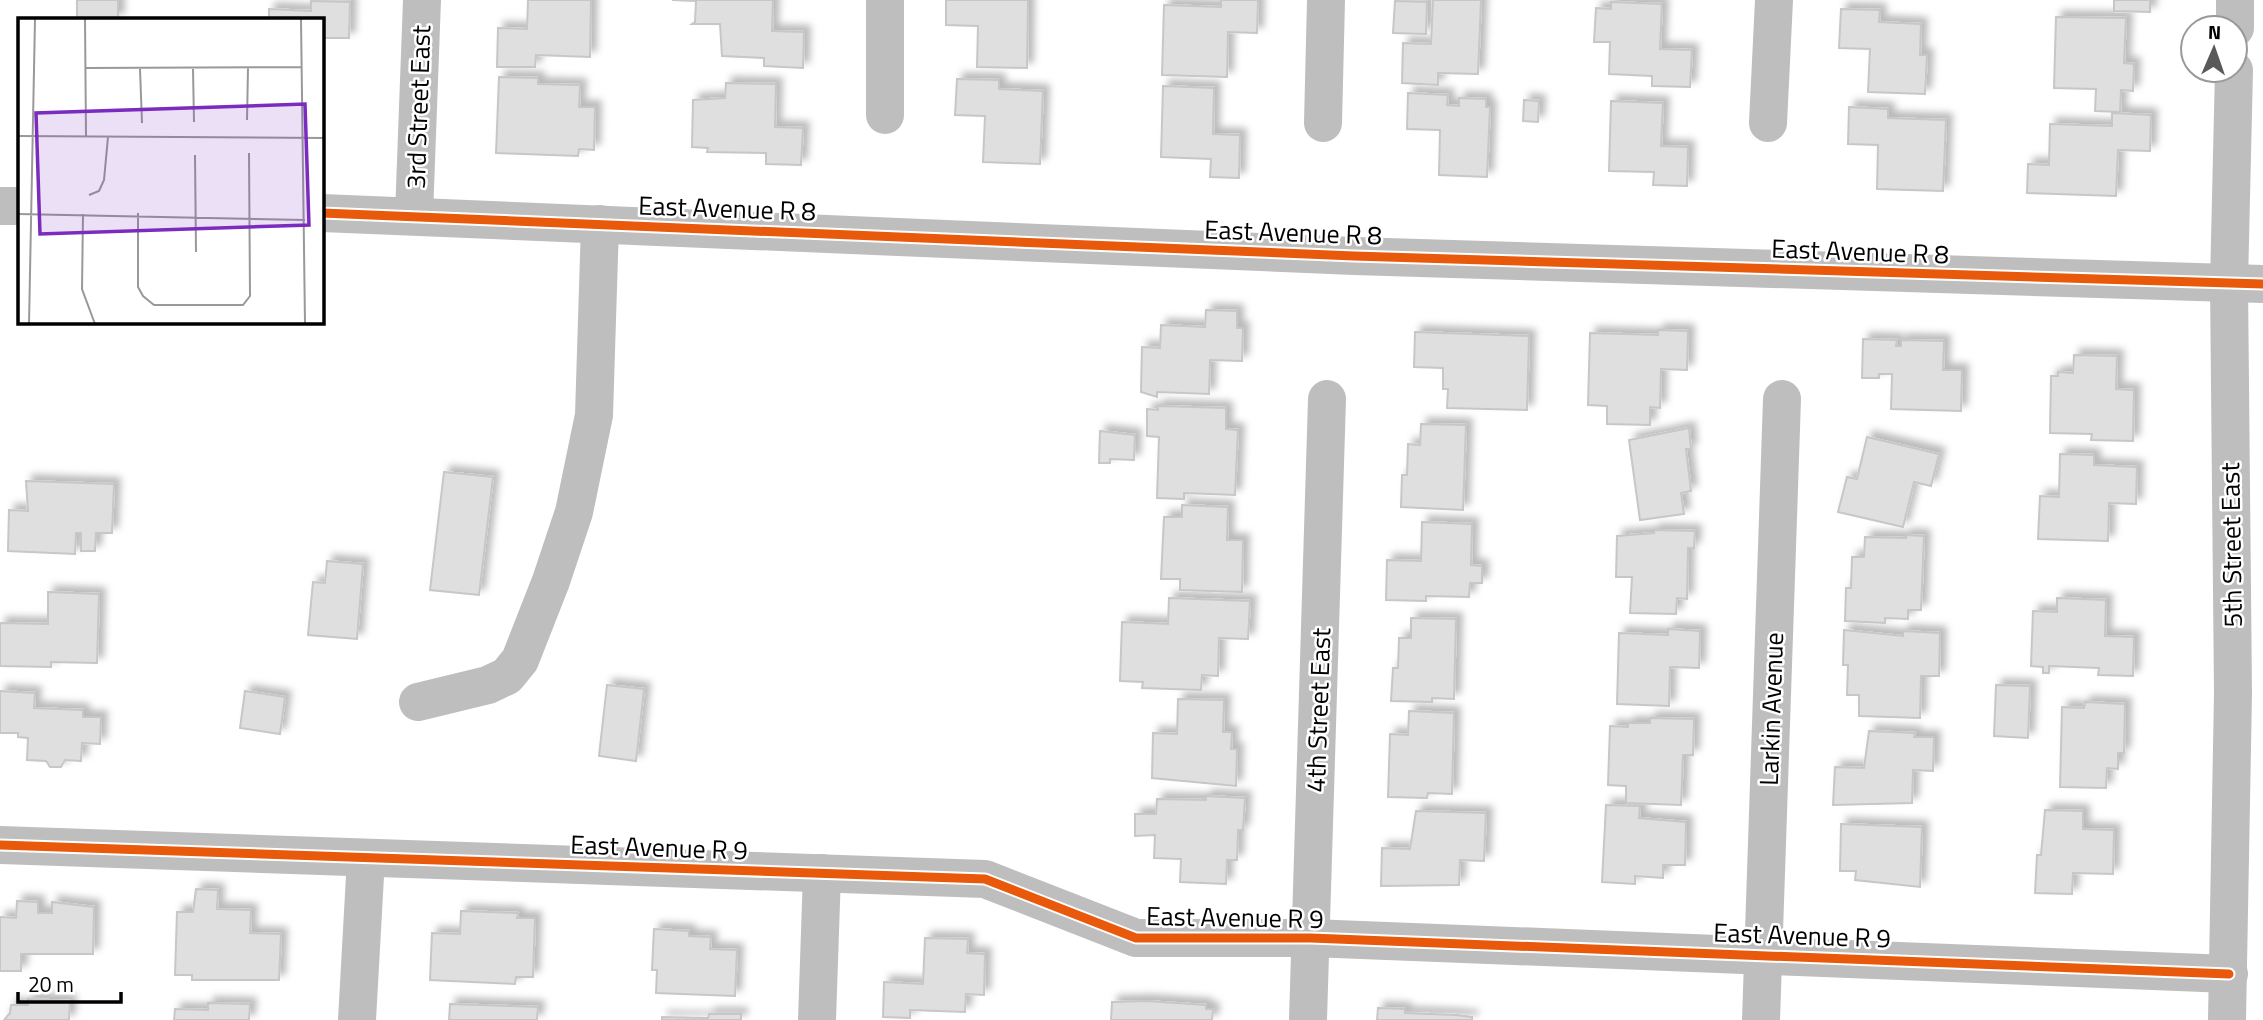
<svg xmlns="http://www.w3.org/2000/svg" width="2263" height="1020" viewBox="0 0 2263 1020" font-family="'Titillium Web',sans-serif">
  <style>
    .building { fill: #dfdfdf; stroke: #c7c7c7; stroke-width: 2; filter: url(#shadow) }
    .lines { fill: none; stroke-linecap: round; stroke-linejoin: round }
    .minor { stroke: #bebebe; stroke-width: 38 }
    .cycleway-casing { stroke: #fff; stroke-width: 13 }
    .cycleway { stroke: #e8590c; stroke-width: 9 }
    .labels { text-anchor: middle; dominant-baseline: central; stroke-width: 5; stroke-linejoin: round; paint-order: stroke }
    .street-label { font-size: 26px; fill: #000; stroke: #fff }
    .inset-road { fill: none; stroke: #999; stroke-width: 2 }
    .view { fill: #7b2cbf; fill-opacity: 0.15; stroke: #7b2cbf; stroke-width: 3.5 }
    .inset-edge { fill: none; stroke: #000; stroke-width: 3.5 }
  </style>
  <defs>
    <filter id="shadow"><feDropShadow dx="6" dy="-6" stdDeviation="3.5" flood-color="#0004"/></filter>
  </defs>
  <rect width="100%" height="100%" fill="#fff"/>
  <!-- building -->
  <g class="building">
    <rect x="77" y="0" width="41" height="19"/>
    <polygon points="528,0 591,0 590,57 536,55 535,67 497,67 498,28 527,29"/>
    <polygon points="672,0 773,0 772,31 804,32 803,68 764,66 764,58 722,56 720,24 692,24 695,22 696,1"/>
    <polygon points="946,0 1028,0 1027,68 977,67 978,26 946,25"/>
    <polygon points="1221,0 1258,0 1257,33 1228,32 1227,77 1162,75 1164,5 1221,7"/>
    <polygon points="1433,0 1481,0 1478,74 1438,73 1438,85 1402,83 1403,43 1431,44"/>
    <polygon points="2114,0 2150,0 2150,12 2114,11"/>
    <polygon points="311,1 350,2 349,38 322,38 322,19 269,19 269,9 311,11"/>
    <polygon points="1395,1 1427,2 1426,34 1393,33"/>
    <polygon points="1611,2 1662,4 1660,49 1692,50 1690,87 1652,86 1652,76 1609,74 1610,42 1594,42 1596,8 1611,9"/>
    <polygon points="1841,9 1880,10 1879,22 1921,24 1920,55 1927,55 1925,94 1868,92 1870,49 1839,48"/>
    <polygon points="2056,17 2126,18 2124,63 2134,64 2133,91 2121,90 2120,112 2095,111 2096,89 2054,88"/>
    <polygon points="499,77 538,78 538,84 580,85 579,107 595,107 594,150 579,149 578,156 496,153"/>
    <polygon points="957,79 999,80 999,89 1043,91 1040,164 983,162 985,116 955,115"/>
    <polygon points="726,83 776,84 775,127 803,128 801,165 766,164 766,153 707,152 708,148 692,147 693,100 725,98"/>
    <polygon points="1163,86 1214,88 1213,134 1240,135 1239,178 1210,177 1211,159 1161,157"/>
    <polygon points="1408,93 1448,95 1447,105 1459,106 1459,98 1486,99 1486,107 1490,107 1487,177 1439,175 1440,130 1407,129"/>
    <polygon points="1524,100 1539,101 1538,122 1523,121"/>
    <polygon points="1611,101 1663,103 1661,146 1688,147 1687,186 1653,185 1654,172 1609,171"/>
    <polygon points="1849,107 1888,109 1888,118 1946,120 1943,191 1877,189 1878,145 1848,144"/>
    <polygon points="2112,113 2151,115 2150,151 2118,150 2116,196 2027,193 2028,164 2049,165 2050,124 2112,126"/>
    <polygon points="1206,310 1237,311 1237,328 1243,328 1242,361 1210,360 1209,394 1157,392 1157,397 1141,392 1142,347 1160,348 1161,325 1205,327"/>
    <polygon points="1658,330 1688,331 1687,370 1661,369 1660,408 1650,407 1650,425 1607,424 1607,406 1588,405 1590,333 1658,335"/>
    <polygon points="1415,332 1529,336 1527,410 1447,408 1448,389 1443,389 1443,368 1414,367"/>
    <polygon points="1863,339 1897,340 1896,346 1901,346 1901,340 1944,341 1943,370 1962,370 1961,411 1891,409 1892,374 1879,374 1879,378 1862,378"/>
    <polygon points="2074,355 2117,356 2116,389 2134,390 2133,441 2091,440 2092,434 2050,433 2051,376 2058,376 2058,372 2073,373"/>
    <polygon points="1158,406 1226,408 1226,429 1238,430 1235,495 1184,493 1184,499 1157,498 1159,437 1147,436 1147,409 1158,410"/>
    <polygon points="1421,424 1466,425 1463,510 1401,507 1402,475 1407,475 1408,444 1420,445"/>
    <polygon points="1689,428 1691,449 1686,449 1691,491 1681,493 1684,514 1640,520 1629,440"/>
    <polygon points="1100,431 1135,435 1134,460 1110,459 1110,463 1099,463"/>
    <polygon points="1867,437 1939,454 1931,486 1914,482 1903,527 1838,512 1847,477 1857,479"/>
    <polygon points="2060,454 2094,455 2094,465 2137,467 2136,504 2109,503 2108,541 2038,539 2040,496 2059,497"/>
    <polygon points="444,472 493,477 479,595 430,590"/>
    <polygon points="26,481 114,484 112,533 96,533 95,551 81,551 81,533 76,533 75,554 8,551 9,510 28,511"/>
    <polygon points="1182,505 1228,507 1227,540 1243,540 1242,592 1180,590 1180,579 1161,579 1164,517 1182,517"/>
    <polygon points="1422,522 1472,524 1471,565 1482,566 1482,583 1470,583 1469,597 1426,596 1426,601 1386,600 1387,560 1421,561"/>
    <polygon points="1654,530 1695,531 1694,548 1688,548 1687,599 1677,598 1676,614 1630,613 1632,577 1616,577 1617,536 1654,533"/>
    <polygon points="1906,535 1924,536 1921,610 1908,610 1908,619 1885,618 1885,623 1845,621 1846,588 1851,588 1852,557 1864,557 1865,537 1906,538"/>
    <polygon points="327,561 363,564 357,639 308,635 313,582 325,583"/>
    <polygon points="48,592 99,594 97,663 51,662 51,667 0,666 0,623 48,624"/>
    <polygon points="1169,598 1250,601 1248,639 1219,638 1218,676 1202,675 1201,690 1142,688 1143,682 1120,681 1122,622 1168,624"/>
    <polygon points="2057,598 2106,600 2105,636 2134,637 2133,676 2098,675 2099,668 2049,666 2049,673 2043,673 2043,667 2031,666 2033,611 2057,612"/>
    <polygon points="1411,618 1456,619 1454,699 1432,698 1432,702 1391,701 1393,668 1398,668 1399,638 1411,638"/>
    <polygon points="1668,629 1700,631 1699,668 1670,667 1669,706 1617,704 1619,633 1668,635"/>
    <polygon points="1844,630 1903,636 1903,631 1940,633 1939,676 1921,676 1920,718 1859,716 1859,695 1847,695 1848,665 1843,665"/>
    <polygon points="607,685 644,689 636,761 599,756"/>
    <polygon points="1996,685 2030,686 2028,738 1994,736"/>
    <polygon points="0,691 35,693 34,708 83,710 83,717 101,717 100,744 82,743 81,761 65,760 61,767 50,767 46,761 27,760 28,738 18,737 18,733 0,733"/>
    <polygon points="245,691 285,697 280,734 240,728"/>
    <polygon points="1178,699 1224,700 1223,732 1232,732 1231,749 1237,749 1236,786 1152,778 1153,733 1177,734"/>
    <polygon points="2085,702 2125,704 2124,753 2118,753 2118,769 2107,768 2106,788 2060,787 2062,707 2084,708"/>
    <polygon points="1409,711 1454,713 1452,794 1428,793 1427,798 1388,797 1390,734 1408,735"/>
    <polygon points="1650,718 1694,719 1693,755 1683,755 1681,805 1626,803 1626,786 1608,785 1610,726 1628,727 1628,723 1650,723"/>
    <polygon points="1869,731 1915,733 1914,737 1934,737 1933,771 1913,770 1912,803 1833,805 1835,767 1864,768"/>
    <polygon points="1206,796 1245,798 1243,830 1238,830 1237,860 1227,860 1226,884 1180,882 1181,859 1154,858 1155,835 1135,836 1135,814 1156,814 1157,799 1206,800"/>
    <polygon points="1606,805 1640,806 1639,818 1686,822 1685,865 1663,865 1663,878 1635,876 1635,884 1602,882"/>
    <polygon points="2045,810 2083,811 2083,829 2114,830 2113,874 2073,873 2072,894 2035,893 2037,855 2041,855"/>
    <polygon points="1416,811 1486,813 1484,861 1460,860 1459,885 1381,886 1382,848 1410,849"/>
    <polygon points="1841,824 1922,827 1920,887 1855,880 1856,871 1840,871"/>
    <polygon points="196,889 218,890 217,909 251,910 250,933 281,934 279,980 192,980 192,975 175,975 177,912 193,912"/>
    <polygon points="17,901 38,902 38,913 52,913 52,902 94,907 93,954 21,954 21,971 0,971 0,917 16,918"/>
    <polygon points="461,911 518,913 517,918 535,918 533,977 516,977 515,984 430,980 432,933 460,934"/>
    <polygon points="654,929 689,931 689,936 711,937 710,949 737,950 735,996 656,993 657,970 652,970"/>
    <polygon points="925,938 968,939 967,953 985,954 984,995 966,994 965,1012 910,1010 910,1018 883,1017 884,982 923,984"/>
    <polygon points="28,999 70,1001 69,1020 4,1020 10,1013 11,1005 28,1005"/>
    <polygon points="1146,1001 1206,1005 1206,1009 1213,1009 1212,1020 1111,1020 1112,1002"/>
    <polygon points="208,1003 250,1004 249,1020 174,1020 175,1009 208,1010"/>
    <polygon points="450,1004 538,1007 537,1020 449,1020"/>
    <polygon points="1378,1008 1405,1009 1405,1013 1456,1015 1472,1017 1472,1020 1377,1020"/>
    <polygon points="709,1014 741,1014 741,1020 662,1020 662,1017 708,1018"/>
  </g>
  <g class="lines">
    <!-- minor -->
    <g class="minor">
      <polyline points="2235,28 2235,0"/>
      <polyline points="885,115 885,0"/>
      <polyline points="1323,123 1326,0"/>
      <polyline points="1768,123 1774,0"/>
      <polyline points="0,206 19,206"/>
      <polyline points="322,213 1354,256 2263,284"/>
      <polyline points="414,215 422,0"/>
      <polyline points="418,702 488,685 507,676 520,660 551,581 574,512 594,415 600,224"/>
      <polyline points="0,845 985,879 1136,938 1311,938 2229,974"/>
      <polyline points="357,1020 366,858"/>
      <polyline points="817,1020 822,873"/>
      <polyline points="1308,1020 1327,399"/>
      <polyline points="1761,1020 1782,399"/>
      <polyline points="2227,1020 2233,693 2229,283 2234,70"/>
    </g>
    <!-- cycleway casing -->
    <g class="cycleway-casing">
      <g id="cycleway">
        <polyline points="322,213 1354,256 2263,284"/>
        <polyline points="0,845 985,879 1136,938 1311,938 2229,974"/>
      </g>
    </g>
    <!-- cycleway -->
    <use href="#cycleway" class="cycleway"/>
  </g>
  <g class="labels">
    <!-- street labels -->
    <g class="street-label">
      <text transform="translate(418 107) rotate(-88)">3rd Street East</text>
      <text transform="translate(727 208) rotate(2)">East Avenue R 8</text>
      <text transform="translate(1293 232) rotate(2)">East Avenue R 8</text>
      <text transform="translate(1860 251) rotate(2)">East Avenue R 8</text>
      <text transform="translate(2231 545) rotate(-91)">5th Street East</text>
      <text transform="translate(1771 709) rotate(-88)">Larkin Avenue</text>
      <text transform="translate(1318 710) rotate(-88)">4th Street East</text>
      <text transform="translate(659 847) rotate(2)">East Avenue R 9</text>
      <text transform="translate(1235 917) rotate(1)">East Avenue R 9</text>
      <text transform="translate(1802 935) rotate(2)">East Avenue R 9</text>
    </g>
  </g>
  <!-- overview -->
  <g transform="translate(18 18)">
    <rect width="306" height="306" fill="#fff"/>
    <path class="inset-road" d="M67 1 68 119M283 1 287 306M68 50 283 49M122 51 124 105M175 51 176 104M229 102 230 50M0 118 307 120M177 137 178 234M71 177 81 173 86 162 90 119M120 195V269L125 278 136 287H225L232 278 231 135M0 196 287 202M65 196 64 271 77 306M11 306 17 1"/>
    <path class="view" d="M287 86 291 207 22 216 18 95Z"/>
    <rect width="306" height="306" class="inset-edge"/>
  </g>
  <!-- north arrow -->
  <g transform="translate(2214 49) rotate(2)"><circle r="33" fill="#ffffff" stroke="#999999" stroke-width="2"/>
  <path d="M0-5L12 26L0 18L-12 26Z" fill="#595959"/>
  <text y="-10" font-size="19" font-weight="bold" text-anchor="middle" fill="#000000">N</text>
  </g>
  <!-- scale -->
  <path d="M18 992v10h103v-10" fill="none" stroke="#000000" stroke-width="3.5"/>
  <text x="28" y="992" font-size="21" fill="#000000" stroke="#ffffff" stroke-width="5" paint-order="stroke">20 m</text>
</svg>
